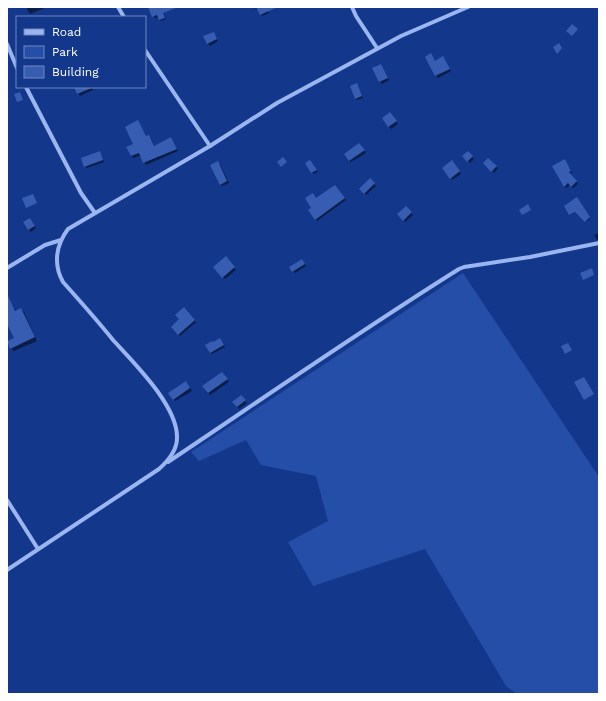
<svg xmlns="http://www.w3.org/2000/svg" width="606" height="701" viewBox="0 0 606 701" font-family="'Work Sans',sans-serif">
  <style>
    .green { fill: #254ea9 }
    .shadow { fill: #0007 }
    .building { fill: #375db2 }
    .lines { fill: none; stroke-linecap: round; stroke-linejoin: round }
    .street { stroke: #9ab5f0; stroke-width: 4 }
  </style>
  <rect width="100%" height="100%" fill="#13378a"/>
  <!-- green -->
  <polygon class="green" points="463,273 599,477 599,694 517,694 506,686 425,549 313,586 288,542 328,521 316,476 261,465 246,440 199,461 191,452"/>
  <!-- shadow -->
  <g class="shadow">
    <polygon points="26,7 47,7 30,14"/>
    <polygon points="149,7 155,7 162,11 166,19 161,21 159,17 155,18"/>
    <polygon points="254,7 267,7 269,13 262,16 258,8 256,9"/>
    <polygon points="214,34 218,41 210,46 208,44"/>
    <polygon points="431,55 436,62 443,58 451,71 438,78 426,57"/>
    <polygon points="382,67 389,80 382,84 380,82"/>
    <polygon points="356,84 363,98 357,100 355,98"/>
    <polygon points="75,87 92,87 93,90 80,96"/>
    <polygon points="392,115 398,124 391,129 383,118"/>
    <polygon points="138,122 147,137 149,136 151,139 155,147 171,138 178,151 146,165 141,155 134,158 131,156"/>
    <polygon points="361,146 366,153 351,162 349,161"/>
    <polygon points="99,152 104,162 87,168 85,166"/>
    <polygon points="468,153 474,159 470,163 464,156"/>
    <polygon points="310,161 318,172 314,174 312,172"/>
    <polygon points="566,162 572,172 570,174 578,184 573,188 570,185 566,188 564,186"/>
    <polygon points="454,163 461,174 452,180 451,178"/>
    <polygon points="484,163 496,167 498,168 494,173"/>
    <polygon points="220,164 229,183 222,186 220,184"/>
    <polygon points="370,180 376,186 366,195 360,189"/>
    <polygon points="337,188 346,200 317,221 310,210 313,208 316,199"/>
    <polygon points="577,199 590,219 586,222 576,212 570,215 565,206"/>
    <polygon points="406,207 413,215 405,222 398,214"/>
    <polygon points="32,221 36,228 31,232 24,223"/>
    <polygon points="599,233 599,240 597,240 594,235"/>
    <polygon points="226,257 236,270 225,279 214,267"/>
    <polygon points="302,260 306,266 295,273 293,271"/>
    <polygon points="11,304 16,311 21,309 24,312 37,341 14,351 11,348 15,339 7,322 7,306"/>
    <polygon points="184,308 196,322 180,336 172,327 181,319"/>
    <polygon points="221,341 225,347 212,354 211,353 213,343"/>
    <polygon points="224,375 229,382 210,395 204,386"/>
    <polygon points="188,385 192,391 175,401 173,399"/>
    <polygon points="241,396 247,403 239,409 234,402"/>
  </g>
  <!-- building -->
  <g class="building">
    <polygon points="148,7 178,7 163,13 165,18 159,20 157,15 152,17"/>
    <polygon points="256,7 278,7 260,15"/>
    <polygon points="572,24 578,29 572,36 566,31"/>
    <polygon points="214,32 217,39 207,44 203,36"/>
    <polygon points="559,43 562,48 557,54 553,47"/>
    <polygon points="431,53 435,61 443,56 450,69 435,76 425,57"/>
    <polygon points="381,64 388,78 379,82 372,68"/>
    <polygon points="357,83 362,96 355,99 350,86"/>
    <polygon points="74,87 94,87 77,94"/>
    <polygon points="20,92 23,100 17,102 14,94"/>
    <polygon points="390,112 397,121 388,127 382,118"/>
    <polygon points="138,120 146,136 149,135 154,146 171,137 177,149 143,163 139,153 131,156 126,147 133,144 125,127"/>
    <polygon points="359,143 365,150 349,161 344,154"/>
    <polygon points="100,151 103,160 84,167 81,158"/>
    <polygon points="468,151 473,156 467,162 462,156"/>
    <polygon points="283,157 287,162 281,167 277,162"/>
    <polygon points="488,158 497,166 491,172 483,163"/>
    <polygon points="565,159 571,171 569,172 577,181 571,187 568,183 564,187 552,166"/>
    <polygon points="310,160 317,170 311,173 305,163"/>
    <polygon points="452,160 460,171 450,179 442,168"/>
    <polygon points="218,161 227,181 220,185 210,165"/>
    <polygon points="370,178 375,183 364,194 359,189"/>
    <polygon points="335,185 345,198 315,220 308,210 311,208 305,198 313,193 316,198"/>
    <polygon points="33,194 37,203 26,208 22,198"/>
    <polygon points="577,197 590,217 585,222 575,212 569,215 564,206"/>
    <polygon points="528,204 531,210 522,215 519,210"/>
    <polygon points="406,206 412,212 403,221 397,214"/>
    <polygon points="30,218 35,226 28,230 23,222"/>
    <polygon points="226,256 235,267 222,278 213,267"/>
    <polygon points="302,259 305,264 292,272 289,267"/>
    <polygon points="592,268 594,275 583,280 580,273"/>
    <polygon points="7,294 15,311 21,308 35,337 10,349 7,341 14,338 7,324"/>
    <polygon points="184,307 195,320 178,335 171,327 179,319 175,315"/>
    <polygon points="220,338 224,345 210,353 205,345 212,341 213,342"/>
    <polygon points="568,343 572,350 565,354 561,346"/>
    <polygon points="222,372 228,379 208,393 202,386"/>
    <polygon points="584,377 594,394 584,400 574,382"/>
    <polygon points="186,381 190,388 173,400 168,393"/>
    <polygon points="241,395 246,400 237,407 232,402"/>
  </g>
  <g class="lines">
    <!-- street -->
    <g class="street">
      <polyline points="118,7 124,17"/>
      <polyline points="352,7 356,16 377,48"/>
      <polyline points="7,44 17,68"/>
      <polyline points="145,50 210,146"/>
      <polyline points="26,87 81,193 95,213"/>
      <polyline points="7,268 45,245 61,240"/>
      <path d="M168 462C265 397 360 331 459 269L464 267 530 257 599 243"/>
      <polyline points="7,500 38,549"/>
      <path d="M7 570 159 469C168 461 177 450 177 438 178 406 134 363 113 340 97 320 80 301 63 282 53 264 56 245 68 229L210 146 277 103 401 36 468 7"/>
    </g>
  </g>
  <!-- border -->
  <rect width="606" height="701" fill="none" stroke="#ffffff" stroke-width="16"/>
  <!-- legend -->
  <rect x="16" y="16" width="130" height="72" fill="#13378a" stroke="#7187b9"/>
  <rect x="24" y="29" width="20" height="6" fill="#9ab5f0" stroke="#7187b9"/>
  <text x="52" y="36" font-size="12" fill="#ffffff">Road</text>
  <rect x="24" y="46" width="20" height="12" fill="#254ea9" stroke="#7187b9"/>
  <text x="52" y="56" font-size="12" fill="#ffffff">Park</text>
  <rect x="24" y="66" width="20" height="12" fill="#375db2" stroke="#7187b9"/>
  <text x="52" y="76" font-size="12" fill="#ffffff">Building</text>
</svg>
